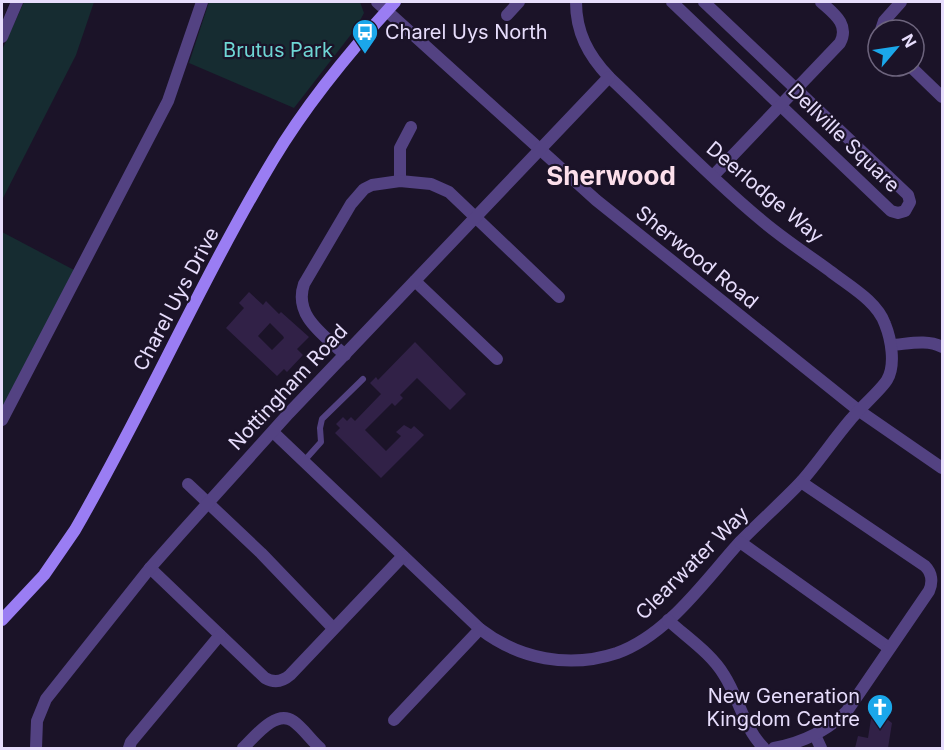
<svg xmlns="http://www.w3.org/2000/svg" width="944" height="750" viewBox="0 0 944 750" font-family="Inter,sans-serif">
  <style>
    .green { fill: #162c31 }
    .building { fill: #312147; fill-rule: evenodd }
    .lines { fill: none; stroke-linecap: round; stroke-linejoin: round }
    .lane { stroke: #534282; stroke-width: 6 }
    .street { stroke: #534282; stroke-width: 12 }
    .secondary { stroke: #9a7df3; stroke-width: 12 }
    .labels { text-anchor: middle; dominant-baseline: central; stroke-width: 4.5; stroke-linejoin: round; paint-order: stroke }
    .poi-label { font-size: 20px; fill: #e7ddfc; stroke: #1b1328; text-anchor: start }
    .park-label { font-size: 20px; fill: #6ed6d4; stroke: #1b1328 }
    .street-label { font-size: 20px; fill: #e7ddfc; stroke: #1b1328 }
    .district-label { font-size: 26px; font-weight: bold; fill: #fcdfeb; stroke: #1b1328 }
  </style>
  <rect width="100%" height="100%" fill="#1b1328"/>
  <!-- green -->
  <g class="green">
    <polygon points="24,2 94,2 76,55 2,200 2,50"/>
    <polygon points="209,2 360,2 364,13 356,28 294,108 189,63"/>
    <polygon points="2,232 74,270 2,410"/>
  </g>
  <!-- building -->
  <g class="building">
    <path d="M249 292 263 305 266 301 279 314 281 312 309 337 297 349 303 355 287 372 284 369 277 376 226 328 244 308 239 303ZM270 323 283 336 284 338 272 350 258 336Z"/>
    <polygon points="415,342 466,394 450,410 417,378 400,395 403,398 395,406 392,403 365,430 386,451 401,436 396,432 404,425 411,429 414,426 424,435 381,478 335,433 340,428 336,424 343,417 347,421 351,417 355,421 381,394 370,383 376,377 378,380"/>
    <polygon points="883,716 892,723 888,748 855,748 858,736 868,738 871,719"/>
  </g>
  <g class="lines">
    <!-- lane -->
    <polyline class="lane" points="304,461 321,442 320,428 322,419 363,379"/>
    <!-- street -->
    <g class="street">
      <polyline points="377,2 596,200 858,410 942,468"/>
      <polyline points="672,2 891,211 898,213 905,211 910,202 908,195 704,2"/>
      <polyline points="507,15 519,2"/>
      <polyline points="881,30 884,21 901,2"/>
      <polyline points="2,37 17,2"/>
      <polyline points="910,66 942,97"/>
      <path d="M713 176 840 43C850 24 833 13 821 2"/>
      <polyline points="400,181 400,148 411,127"/>
      <polyline points="415,281 497,359"/>
      <path d="M891 345C908 344 927 339 942 347"/>
      <path d="M345 355C324 335 293 316 304 284L351 204 364 189 372 185 400 181 431 184 449 192 559 297"/>
      <polyline points="2,420 168,101 202,2"/>
      <path d="M273 432 480 629C519 659 569 669 617 653 667 635 703 583 738 544 758 523 780 504 800 483 818 463 833 440 851 419 860 408 881 390 887 380 896 365 891 339 885 324 877 301 849 286 830 271 807 254 782 238 760 219 707 175 659 124 609 77 588 55 576 32 576 2"/>
      <polyline points="188,484 261,553 333,628"/>
      <polyline points="740,542 889,648"/>
      <path d="M150 568 265 678C274 683 282 682 290 675L403 556"/>
      <path d="M668 620C686 637 711 653 724 675 739 698 744 729 764 748"/>
      <polyline points="394,720 480,629"/>
      <polyline points="815,735 821,748"/>
      <polyline points="36,748 37,721 46,699 150,568 181,533 289,413 609,77"/>
      <polyline points="129,748 131,742 220,635"/>
      <path d="M243 748C254 738 275 709 293 721 303 728 311 740 320 748"/>
      <path d="M774 748C801 743 827 731 847 711L929 591C933 582 932 573 925 566L801 482"/>
    </g>
    <!-- secondary -->
    <path class="secondary" d="M2 620 44 575 75 530C145 409 201 280 273 160 307 103 350 51 395 2"/>
  </g>
  <!-- icons -->
  <defs>
    <g id="bus-pin" transform="scale(1.35)"><path d="M0 17L-7.5 6A9.5 9.5 0 1 1 7.5 6Z" fill="#1ba7ea" stroke="#1b1328"/><path d="M-5-6H5V4H4V6H2V4H-2V6H-4V4H-5ZM-3.5-4V0h7V-4ZM-3.5 1.2v1.5H-2V1.2ZM2 1.2v1.5H3.5V1.2Z" fill="#fff"/></g>
    <g id="church-pin" transform="scale(1.35)"><path d="M0 17L-7.5 6A9.5 9.5 0 1 1 7.5 6Z" fill="#1ba7ea" stroke="#1b1328"/><path d="M-1.2-6h2.4v3.5h3.3v2.4h-3.3V6h-2.4V-.1h-3.3v-2.4h3.3Z" fill="#fff"/></g>
  </defs>
  <g fill-rule="evenodd">
    <use href="#bus-pin" x="365" y="32"/>
    <use href="#church-pin" x="880" y="707"/>
  </g>
  <g class="labels">
    <!-- poi labels -->
    <g class="poi-label">
      <text x="385" y="32">Charel Uys North</text>
      <text x="860" y="696" text-anchor="end">New Generation<tspan x="860" dy="23">Kingdom Centre</tspan></text>
    </g>
    <!-- park labels -->
    <g class="park-label">
      <text x="278" y="50">Brutus Park</text>
    </g>
    <!-- street labels -->
    <g class="street-label">
      <text transform="translate(844 138) rotate(44)">Dellville Square</text>
      <text transform="translate(765 192) rotate(40)">Deerlodge Way</text>
      <text transform="translate(697 257) rotate(39)">Sherwood Road</text>
      <text transform="translate(176 299) rotate(-62)">Charel Uys Drive</text>
      <text transform="translate(288 387) rotate(-47)">Nottingham Road</text>
      <text transform="translate(692 563) rotate(-45)">Clearwater Way</text>
    </g>
    <!-- district labels -->
    <g class="district-label">
      <text x="611" y="175">Sherwood</text>
    </g>
  </g>
  <!-- border -->
  <rect width="944" height="750" fill="none" stroke="#e7ddfc" stroke-width="6"/>
  <!-- north arrow -->
  <g transform="translate(896 48) rotate(61)"><circle r="28" fill="#1b1328" stroke="#6d647d" stroke-width="1.5"/>
  <path d="M0-4.5L10 22L0 15L-10 22Z" fill="#1ba7ea"/>
  <text y="-9" font-size="16" font-weight="bold" text-anchor="middle" fill="#e7ddfc">N</text>
  </g>
</svg>
